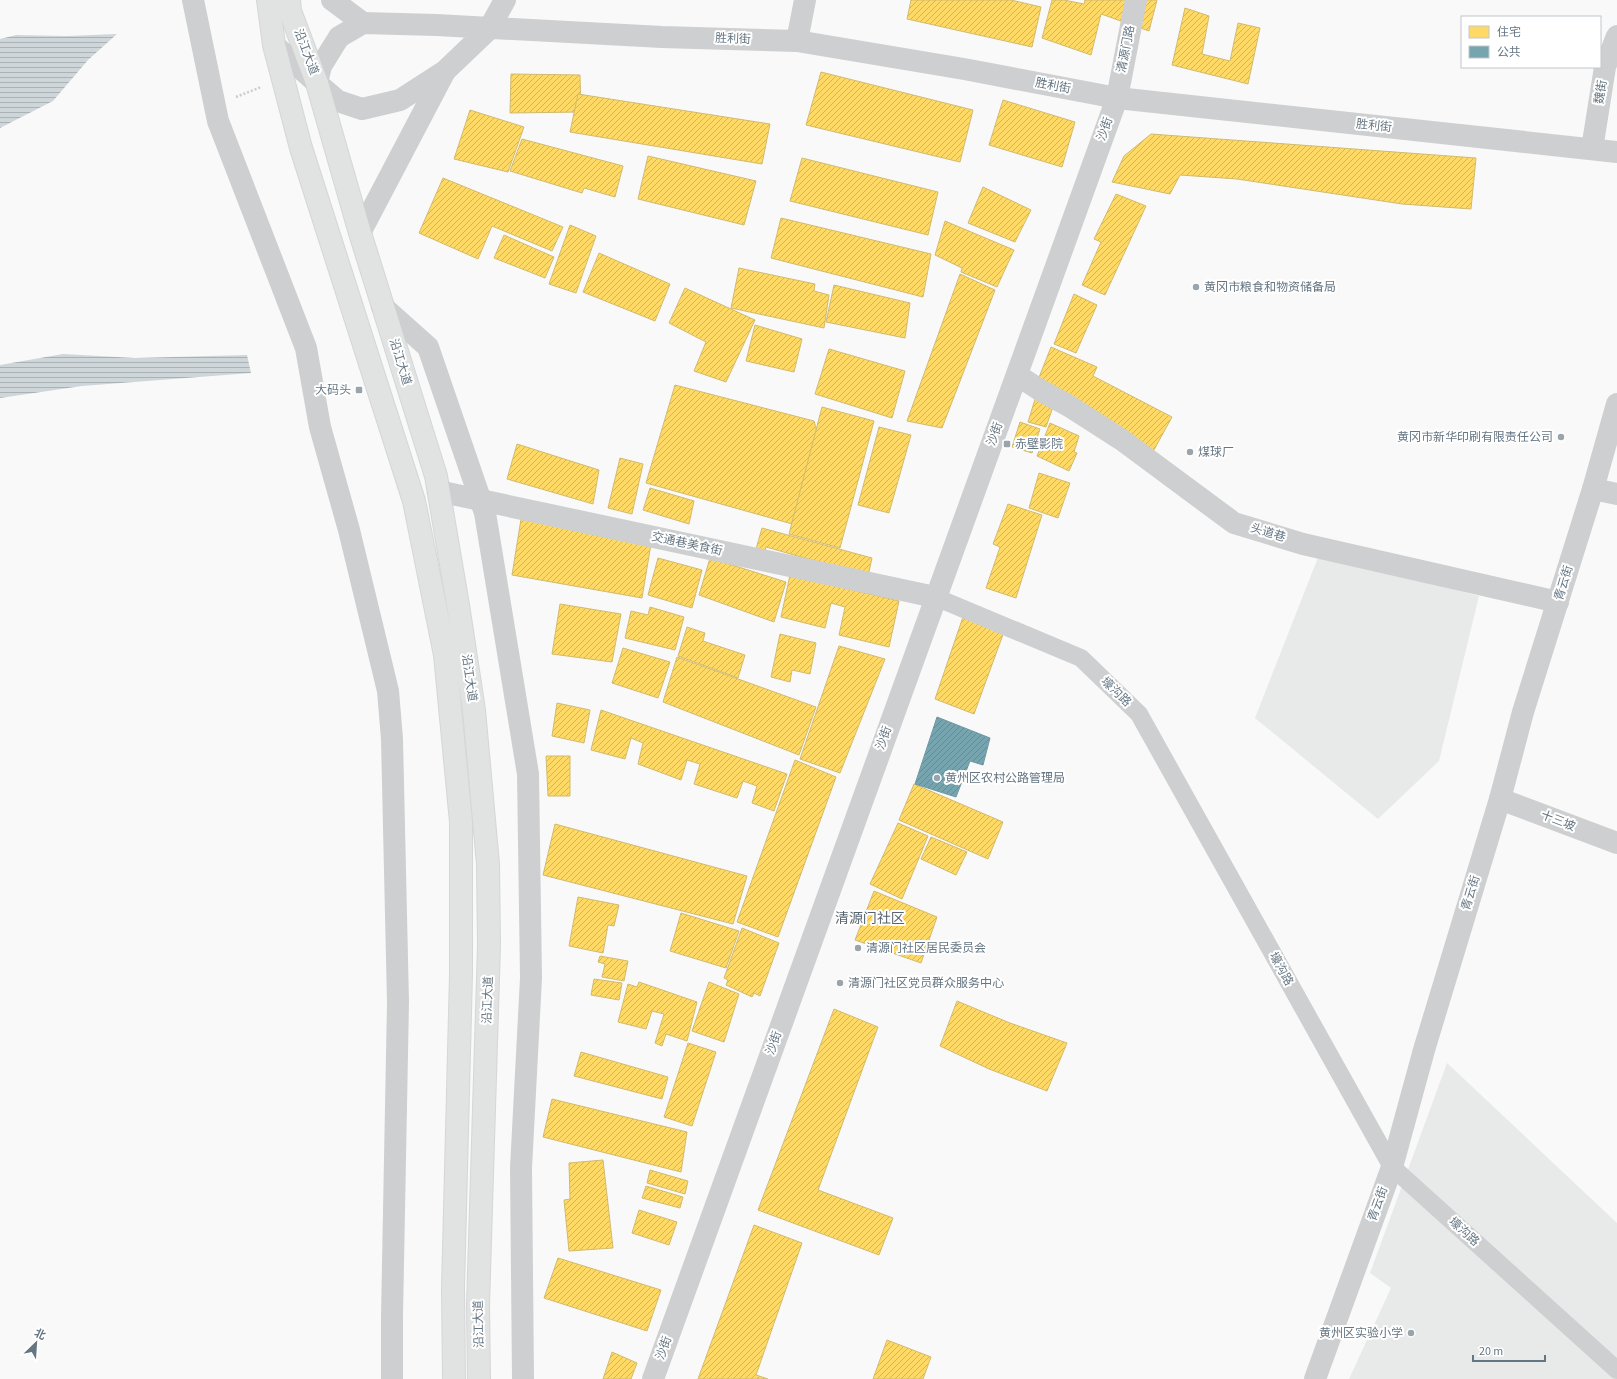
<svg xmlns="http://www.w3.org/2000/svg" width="1617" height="1379" viewBox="0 0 1617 1379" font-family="'Source Sans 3','Noto Sans SC',sans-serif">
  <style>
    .built { fill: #e8e9e9 }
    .water { fill: url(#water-rules) }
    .homes { fill: url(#homes-hatch); stroke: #d1bb6f }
    .public { fill: url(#public-hatch); stroke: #7197a2 }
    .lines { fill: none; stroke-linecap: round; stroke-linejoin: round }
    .primary-casing { stroke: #d5d6d7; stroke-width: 24 }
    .path { stroke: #cbcccd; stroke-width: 2.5; stroke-dasharray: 2 2; stroke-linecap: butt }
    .pedestrian { stroke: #cecfd0; stroke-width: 18 }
    .minor { stroke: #cecfd0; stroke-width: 22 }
    .tertiary { stroke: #cecfd0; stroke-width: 22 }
    .primary { stroke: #e1e2e2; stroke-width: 22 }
    .poi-dot { fill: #99a4ac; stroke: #fff; stroke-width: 1.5 }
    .labels { text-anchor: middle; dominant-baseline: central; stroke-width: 4; stroke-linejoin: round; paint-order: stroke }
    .street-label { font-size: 12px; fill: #657683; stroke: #fff }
    .poi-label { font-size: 12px; fill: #657683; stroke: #fff; text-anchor: start }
    .quarter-label { font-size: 14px; fill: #57646e; stroke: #fff }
  </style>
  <defs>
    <pattern id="water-rules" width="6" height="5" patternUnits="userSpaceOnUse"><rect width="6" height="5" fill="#ced6d9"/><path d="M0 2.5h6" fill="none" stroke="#abb2b5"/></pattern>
    <pattern id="homes-hatch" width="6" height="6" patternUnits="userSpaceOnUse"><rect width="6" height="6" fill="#ffd966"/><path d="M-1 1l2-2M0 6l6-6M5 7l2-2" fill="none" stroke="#d2b559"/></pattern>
    <pattern id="public-hatch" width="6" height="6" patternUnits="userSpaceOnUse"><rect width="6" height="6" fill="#76a5af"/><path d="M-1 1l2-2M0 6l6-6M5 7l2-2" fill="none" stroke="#648b94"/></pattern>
  </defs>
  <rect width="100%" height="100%" fill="#f9f9f9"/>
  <!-- built -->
  <g class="built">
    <polygon points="1319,555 1479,596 1439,761 1378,819 1255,718"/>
    <polygon points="1447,1063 1617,1223 1617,1379 1349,1379 1391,1288 1370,1273"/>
  </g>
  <!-- water -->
  <g class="water">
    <polygon points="117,34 88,60 53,101 0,128 0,39 16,35 67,36"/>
    <polygon points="63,354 135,358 247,355 251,373 82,386 0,398 0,365"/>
  </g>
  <!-- homes -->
  <g class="homes">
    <polygon points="911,0 1011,0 1041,7 1032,47 907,19"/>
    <polygon points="1052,0 1064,0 1084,4 1085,0 1157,0 1149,31 1101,14 1091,55 1042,38"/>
    <polygon points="1185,8 1209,16 1202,54 1230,61 1238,23 1260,28 1248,84 1172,65"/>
    <polygon points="821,72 973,110 960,162 806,125"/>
    <polygon points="511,74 580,75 581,112 510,113"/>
    <polygon points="578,94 770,124 762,164 570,132"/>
    <polygon points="1003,100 1075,122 1062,167 989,145"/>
    <polygon points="470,110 524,127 508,172 454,159"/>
    <polygon points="1151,134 1476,158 1471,209 1402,204 1237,179 1180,175 1170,194 1112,182 1124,156"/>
    <polygon points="522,139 623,166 615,197 584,188 582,193 510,171"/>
    <polygon points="648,156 756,181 744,225 638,199"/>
    <polygon points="802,158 938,192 928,235 790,201"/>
    <polygon points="443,178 563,227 552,251 492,226 478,259 419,233"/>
    <polygon points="983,187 1031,210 1015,242 968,223"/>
    <polygon points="1116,194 1146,206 1105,295 1082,285 1101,242 1094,239"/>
    <polygon points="781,218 931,254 923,297 771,258"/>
    <polygon points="945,221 1014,250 997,287 961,272 962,268 935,255"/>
    <polygon points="570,225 596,236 576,293 549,284"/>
    <polygon points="504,235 554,257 545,278 494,258"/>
    <polygon points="599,253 670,284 655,321 583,292"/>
    <polygon points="739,268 815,284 814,291 829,295 824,328 731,308"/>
    <polygon points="960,274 995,290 942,428 907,421"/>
    <polygon points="834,285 910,303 905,338 826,322"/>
    <polygon points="685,288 755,320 726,382 694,371 706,342 669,323"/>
    <polygon points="1074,294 1097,305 1076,353 1054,344"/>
    <polygon points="755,325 802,339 794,372 746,361"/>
    <polygon points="1051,347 1097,367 1093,376 1172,417 1149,459 1036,385"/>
    <polygon points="829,349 905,371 892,418 815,394"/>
    <polygon points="675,385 814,421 830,475 803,527 646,483"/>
    <polygon points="1036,396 1055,401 1046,427 1028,422"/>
    <polygon points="822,407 874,421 840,548 789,534"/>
    <polygon points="1020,422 1040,429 1032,453 1012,447"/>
    <polygon points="1050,423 1079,436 1074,452 1077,453 1069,471 1037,456"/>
    <polygon points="879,427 911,435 889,513 858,505"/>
    <polygon points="517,444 599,470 593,504 507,479"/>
    <polygon points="620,458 643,464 632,514 608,508"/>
    <polygon points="1039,473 1070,483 1058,518 1029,508"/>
    <polygon points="650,488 694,501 689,524 643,510"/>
    <polygon points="1008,504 1042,515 1016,598 986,588 1000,547 993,544"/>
    <polygon points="521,519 651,544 642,598 512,575"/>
    <polygon points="762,528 872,558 868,576 766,547 765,551 756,549"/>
    <polygon points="658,558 702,570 692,608 648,595"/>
    <polygon points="710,558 786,582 774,622 699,595"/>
    <polygon points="790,575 899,601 889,647 839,635 845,607 831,603 825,628 781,617"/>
    <polygon points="560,604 621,614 612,662 552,654"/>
    <polygon points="650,607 684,617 675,650 625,638 631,611 648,615"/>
    <polygon points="965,611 1005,629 974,714 935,699"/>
    <polygon points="687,627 705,633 703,641 745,655 738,678 678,656"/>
    <polygon points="780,634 816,643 810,674 792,670 790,682 771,677"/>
    <polygon points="839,646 885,659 840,773 800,759"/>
    <polygon points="623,648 670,662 658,698 612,683"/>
    <polygon points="677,657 816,707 799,755 663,702"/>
    <polygon points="557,703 590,710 584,743 552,736"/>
    <polygon points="601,710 787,774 774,811 752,803 757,786 743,781 737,798 694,784 700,764 687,760 681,780 638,764 643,743 631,738 625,759 591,750"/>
    <polygon points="546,756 570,756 570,796 548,796"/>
    <polygon points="795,760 836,777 778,937 737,922"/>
    <polygon points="914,784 1003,822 988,859 899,820"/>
    <polygon points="898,823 928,836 902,899 870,884"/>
    <polygon points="555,824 747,876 733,924 543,875"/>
    <polygon points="931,837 967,852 956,875 921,859"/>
    <polygon points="874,891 937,917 921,963 855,940"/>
    <polygon points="578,897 619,905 614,926 608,925 603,953 569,946"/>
    <polygon points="681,913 739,931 726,968 670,951"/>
    <polygon points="742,928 779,943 760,996 754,993 752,997 726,985 728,980 724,978"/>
    <polygon points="600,956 628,961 624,981 602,977 605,964 598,962"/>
    <polygon points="594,979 622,983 619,1000 591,995"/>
    <polygon points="639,982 697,1002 687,1041 666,1034 662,1046 655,1043 664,1014 652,1011 646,1029 618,1022 628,984 637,987"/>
    <polygon points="709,982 739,994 724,1042 692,1031"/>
    <polygon points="957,1001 1010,1023 1067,1043 1047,1091 989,1069 940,1046"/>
    <polygon points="834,1009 878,1027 818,1190 893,1218 879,1255 758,1210"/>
    <polygon points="688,1043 716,1052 692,1126 664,1117"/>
    <polygon points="581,1052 668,1077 662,1099 574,1076"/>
    <polygon points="552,1099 687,1132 681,1172 543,1137"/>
    <polygon points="603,1160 613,1248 569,1251 564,1200 570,1199 569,1163"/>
    <polygon points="650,1170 688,1181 685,1194 647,1183"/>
    <polygon points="646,1186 683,1197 680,1208 642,1198"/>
    <polygon points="639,1210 677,1222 669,1245 632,1233"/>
    <polygon points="754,1225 802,1243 756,1375 768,1379 698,1379"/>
    <polygon points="558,1258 661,1290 647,1331 544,1298"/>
    <polygon points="887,1340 931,1357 923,1379 873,1379"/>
    <polygon points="612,1352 637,1363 631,1379 603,1379"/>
  </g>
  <!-- public -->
  <polygon class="public" points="937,717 990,738 983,765 970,761 956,797 915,784"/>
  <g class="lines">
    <!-- primary casing -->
    <g class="primary-casing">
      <g id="primary">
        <polyline points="268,0 274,45 301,148 414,501 445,655 461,822 461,974 453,1288 454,1379"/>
        <polyline points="289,0 290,11 317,83 360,233 436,476 458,605 474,710 488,864 489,945 478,1306 479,1379"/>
      </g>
    </g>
    <!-- path -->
    <polyline class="path" points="236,97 261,87"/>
    <!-- pedestrian -->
    <polyline class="pedestrian" points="935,597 1081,658 1139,714 1392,1167 1617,1370"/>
    <!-- minor -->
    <g class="minor">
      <polyline points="1117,98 1136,0"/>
      <polyline points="1592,149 1605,67 1617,36"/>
      <polyline points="1017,375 1040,390 1069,406 1122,440 1234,523 1303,544 1558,602"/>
      <polyline points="1593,489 1617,494"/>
      <polyline points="438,491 935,597"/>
      <polyline points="1500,799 1617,843"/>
    </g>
    <!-- tertiary -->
    <g class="tertiary">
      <polyline points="193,0 218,121 306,348 320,427 349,530 388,691 392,739 398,1002 392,1316 392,1379"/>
      <polyline points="332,0 363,23"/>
      <polyline points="505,0 489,29 445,71 400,100 362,109 338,101 317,83 321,66 339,37 363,23 436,25 662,37 797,41 964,69 1117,98 1617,152"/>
      <polyline points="797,41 805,0"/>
      <polyline points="274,45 317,83"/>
      <polyline points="360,233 444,73"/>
      <polyline points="382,306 428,347 485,513 528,774 531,978 521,1168 523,1379"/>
      <polyline points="653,1379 1117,98"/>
      <polyline points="1315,1379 1392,1167 1424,1050 1500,799 1523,712 1593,489 1617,404"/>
    </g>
    <!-- primary -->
    <use href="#primary" class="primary"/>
  </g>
  <!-- markers -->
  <g class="poi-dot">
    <circle cx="1196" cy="287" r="4"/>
    <rect x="355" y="386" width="8" height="8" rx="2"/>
    <circle cx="1561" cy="437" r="4"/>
    <rect x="1003" y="440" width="8" height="8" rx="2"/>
    <circle cx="1190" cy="452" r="4"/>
    <circle cx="937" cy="778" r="4"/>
    <circle cx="858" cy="948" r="4"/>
    <circle cx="840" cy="983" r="4"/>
    <circle cx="1411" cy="1333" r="4"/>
  </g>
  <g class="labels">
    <!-- street labels -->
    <g class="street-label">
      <text transform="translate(733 39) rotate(2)">胜利街</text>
      <text transform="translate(1126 49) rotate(-79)">清源门路</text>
      <text transform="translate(306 52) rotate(69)">沿江大道</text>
      <text transform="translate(1053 86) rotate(11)">胜利街</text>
      <text transform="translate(1601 92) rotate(-81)">魏街</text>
      <text transform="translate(1374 126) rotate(6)">胜利街</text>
      <text transform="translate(1105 129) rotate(-70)">沙街</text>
      <text transform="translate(400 362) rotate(73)">沿江大道</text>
      <text transform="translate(995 434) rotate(-70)">沙街</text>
      <text transform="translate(1268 533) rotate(17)">头道巷</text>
      <text transform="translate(687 544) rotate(12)">交通巷美食街</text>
      <text transform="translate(1564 583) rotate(-73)">青云街</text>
      <text transform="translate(469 678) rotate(82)">沿江大道</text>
      <text transform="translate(1116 692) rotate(44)">壕沟路</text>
      <text transform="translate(884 738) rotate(-70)">沙街</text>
      <text transform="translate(1558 821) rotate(21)">十三坡</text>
      <text transform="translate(1471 893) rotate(-73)">青云街</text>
      <text transform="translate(1281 969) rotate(61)">壕沟路</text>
      <text transform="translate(488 1000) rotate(-88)">沿江大道</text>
      <text transform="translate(774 1043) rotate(-70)">沙街</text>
      <text transform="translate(1378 1204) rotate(-70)">青云街</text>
      <text transform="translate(1464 1232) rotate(42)">壕沟路</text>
      <text transform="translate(479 1324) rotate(-91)">沿江大道</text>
      <text transform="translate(664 1348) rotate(-70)">沙街</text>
    </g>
    <!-- poi labels -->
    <g class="poi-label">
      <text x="1204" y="287">黄冈市粮食和物资储备局</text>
      <text x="351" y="390" text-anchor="end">大码头</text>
      <text x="1553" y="437" text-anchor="end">黄冈市新华印刷有限责任公司</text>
      <text x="1015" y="444">赤壁影院</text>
      <text x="1198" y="452">煤球厂</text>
      <text x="945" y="778">黄州区农村公路管理局</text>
      <text x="866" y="948">清源门社区居民委员会</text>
      <text x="848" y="983">清源门社区党员群众服务中心</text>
      <text x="1403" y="1333" text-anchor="end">黄州区实验小学</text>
    </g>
    <!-- quarter labels -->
    <g class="quarter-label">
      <text x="870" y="919">清源门社区</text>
    </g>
  </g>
  <!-- legend -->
  <rect x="1461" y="16" width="140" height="52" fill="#ffffff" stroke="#c1c8cd"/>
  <rect x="1469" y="26" width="20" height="12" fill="#ffd966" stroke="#c1c8cd"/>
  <text x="1497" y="36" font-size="12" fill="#657683">住宅</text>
  <rect x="1469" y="46" width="20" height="12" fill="#76a5af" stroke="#c1c8cd"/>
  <text x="1497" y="56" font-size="12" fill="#657683">公共</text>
  <!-- north arrow -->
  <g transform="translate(36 1343) rotate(25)" stroke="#ffffff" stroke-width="3" paint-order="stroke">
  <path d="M0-3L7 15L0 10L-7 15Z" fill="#657683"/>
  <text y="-6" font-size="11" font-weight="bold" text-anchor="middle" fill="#657683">北</text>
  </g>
  <!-- scale -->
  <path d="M1473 1355v6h72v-6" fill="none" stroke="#657683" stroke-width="2"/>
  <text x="1479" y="1355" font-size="12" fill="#657683" stroke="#ffffff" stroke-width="3" paint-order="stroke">20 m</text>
</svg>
